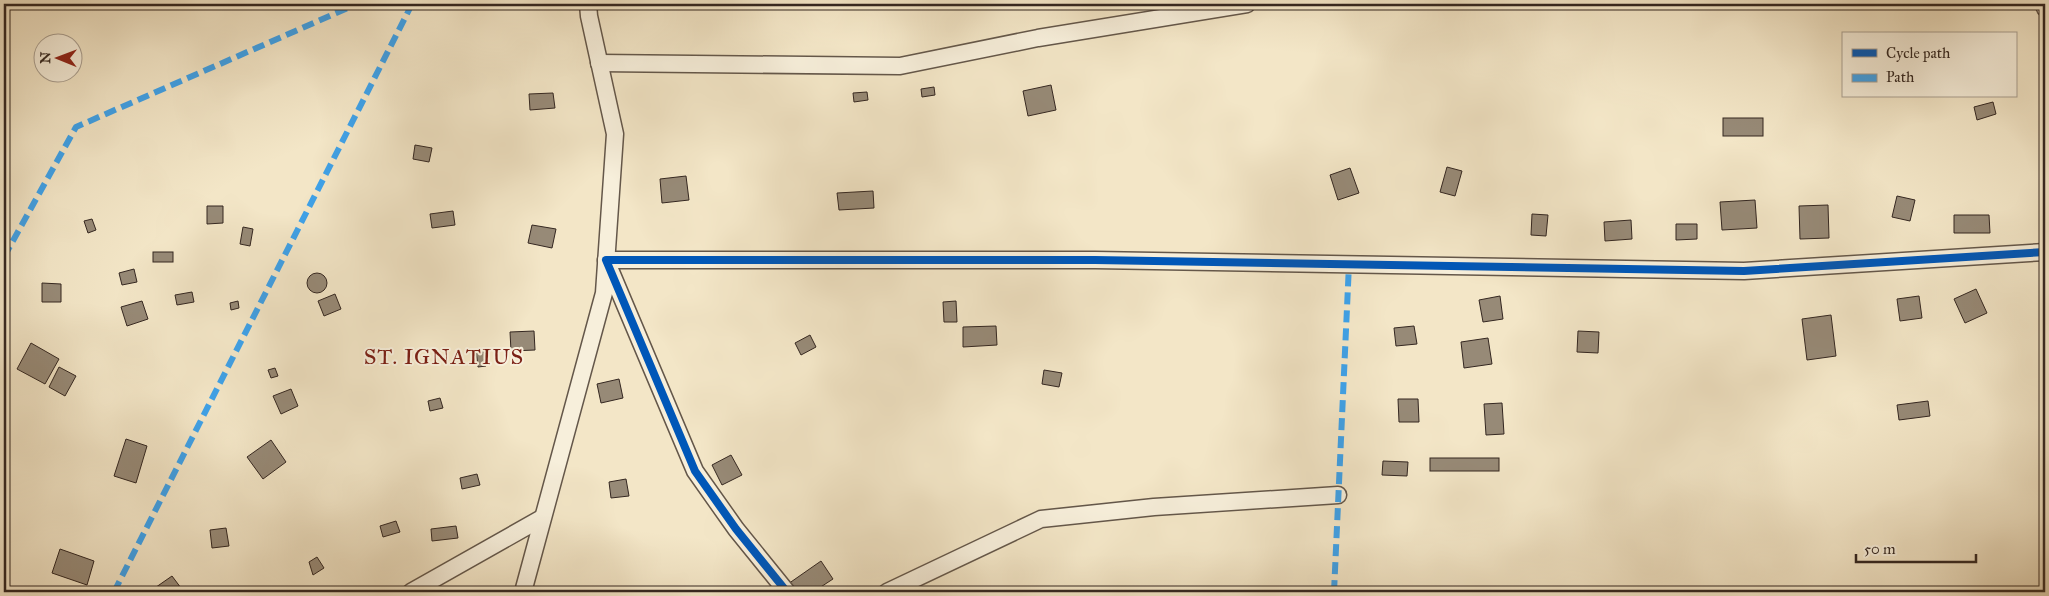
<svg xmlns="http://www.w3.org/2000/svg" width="2049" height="596" viewBox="0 0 2049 596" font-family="'IM FELL Great Primer',serif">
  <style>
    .building { fill: #978a77; stroke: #342721 }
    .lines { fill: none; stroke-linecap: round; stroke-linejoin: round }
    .street-casing { stroke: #64574a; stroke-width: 19 }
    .street { stroke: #f7efdb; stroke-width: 16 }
    .quiet { stroke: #3ea2ea; stroke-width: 6; stroke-dasharray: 12 6; stroke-linecap: butt }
    .cycleway-casing { stroke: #f7efdb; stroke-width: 11 }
    .cycleway { stroke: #0057b8; stroke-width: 8 }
    .labels { text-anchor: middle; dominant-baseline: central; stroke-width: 4; stroke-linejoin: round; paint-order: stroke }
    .quarter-label { font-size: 22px; letter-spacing: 1px; fill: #7a1f14; stroke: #f7efdb }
  </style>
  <rect width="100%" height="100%" fill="#f3e6c7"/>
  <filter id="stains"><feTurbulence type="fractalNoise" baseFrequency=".004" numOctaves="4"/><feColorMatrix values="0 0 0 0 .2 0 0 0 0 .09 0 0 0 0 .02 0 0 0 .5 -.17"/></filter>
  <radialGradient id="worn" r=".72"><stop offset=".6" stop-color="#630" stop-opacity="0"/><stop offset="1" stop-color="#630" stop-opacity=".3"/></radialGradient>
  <!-- building -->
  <g class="building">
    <polygon points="1051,85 1056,110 1028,116 1023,91"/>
    <polygon points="934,87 935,95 922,97 921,89"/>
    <polygon points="867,92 868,100 854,102 853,93"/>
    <polygon points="553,93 555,108 530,110 529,94"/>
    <polygon points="1993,102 1996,114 1977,120 1974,107"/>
    <rect x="1723" y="118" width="40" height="18"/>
    <polygon points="415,145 432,148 429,162 413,159"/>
    <polygon points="1447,167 1462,171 1455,196 1440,192"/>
    <polygon points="1350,168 1359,193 1338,200 1330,175"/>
    <polygon points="686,176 689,200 662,203 660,179"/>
    <polygon points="873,191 874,208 839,210 837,193"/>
    <polygon points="1897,196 1915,200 1910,221 1892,217"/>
    <polygon points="1755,200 1757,228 1722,230 1720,202"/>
    <polygon points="1828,205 1829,238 1800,239 1799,206"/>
    <polygon points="207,206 223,206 223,223 207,224"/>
    <polygon points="453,211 455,225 432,228 430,214"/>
    <polygon points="1532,214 1548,215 1546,236 1531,235"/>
    <polygon points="1954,215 1989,215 1990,233 1954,233"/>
    <polygon points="92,219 96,230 88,233 84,221"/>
    <polygon points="1631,220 1632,239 1605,241 1604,222"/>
    <polygon points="1676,224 1697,224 1697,239 1676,240"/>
    <polygon points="532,225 556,229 552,248 528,243"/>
    <polygon points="243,227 253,229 250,246 240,244"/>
    <rect x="153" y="252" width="20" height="10"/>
    <polygon points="134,269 137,282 122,285 119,273"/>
    <circle cx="317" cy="283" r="10"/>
    <polygon points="42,283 61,284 61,302 42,302"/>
    <polygon points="1976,289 1987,313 1965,323 1954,299"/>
    <polygon points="192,292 194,302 177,305 175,295"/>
    <polygon points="335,294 341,309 324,316 318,301"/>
    <polygon points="1500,296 1503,319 1483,322 1479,300"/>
    <polygon points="1919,296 1922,318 1900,321 1897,299"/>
    <polygon points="142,301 148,319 127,326 121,307"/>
    <polygon points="238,301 239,308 231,310 230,303"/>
    <polygon points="956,301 957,322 944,322 943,302"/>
    <polygon points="1831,315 1836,356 1807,360 1802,319"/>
    <polygon points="996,326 997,345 963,347 963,327"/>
    <polygon points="1414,326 1417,344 1396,346 1394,328"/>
    <polygon points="534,331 535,350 511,351 510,332"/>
    <polygon points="1578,331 1599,332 1598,353 1577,352"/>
    <polygon points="810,335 816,347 801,355 795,343"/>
    <polygon points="1488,338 1492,364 1464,368 1461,342"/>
    <polygon points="31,343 59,359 45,384 17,369"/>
    <polygon points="476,350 484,350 486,366 478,367"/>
    <polygon points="59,367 76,376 65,396 49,387"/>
    <polygon points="275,368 278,376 271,378 268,370"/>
    <polygon points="1044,370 1062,373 1059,387 1042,384"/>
    <polygon points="619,379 623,398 601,403 597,384"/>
    <polygon points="291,389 298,406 281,414 273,396"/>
    <polygon points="440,398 443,408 430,411 428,401"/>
    <polygon points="1398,399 1418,399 1419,422 1399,422"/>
    <polygon points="1928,401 1930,416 1899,420 1897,405"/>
    <polygon points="1502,403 1504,434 1486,435 1484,404"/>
    <polygon points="126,439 147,446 136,483 114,476"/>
    <polygon points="271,440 286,462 263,479 247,457"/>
    <polygon points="731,455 742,475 722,485 712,465"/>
    <rect x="1430" y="458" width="69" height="13"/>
    <polygon points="1383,461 1408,462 1407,476 1382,475"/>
    <polygon points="477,474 480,485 462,489 460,478"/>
    <polygon points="626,479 629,496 611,498 609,482"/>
    <polygon points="396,521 400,532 383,537 380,526"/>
    <polygon points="456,526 458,538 432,541 431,529"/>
    <polygon points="226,528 229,546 212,548 210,530"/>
    <polygon points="60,549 94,561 87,585 52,573"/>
    <polygon points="317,557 324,568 313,575 309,562"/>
    <polygon points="821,561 833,579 813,592 794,592 788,584"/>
    <polygon points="172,576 184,592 149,592"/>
  </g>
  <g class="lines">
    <!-- street casing -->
    <g class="street-casing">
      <g id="street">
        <polyline points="2044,4 2045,8"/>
        <polyline points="599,63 900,66 1038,38 1247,4"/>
        <polyline points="411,592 542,518"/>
        <polyline points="523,592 604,293 615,134 589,16 588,4"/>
        <polyline points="787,592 736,529 695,471 606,260 1095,260 1744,271 2045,252"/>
        <polyline points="887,592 1041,519 1154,507 1338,495"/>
      </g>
    </g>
    <!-- street -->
    <use href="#street" class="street"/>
    <!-- quiet -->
    <g class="quiet">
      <polyline points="4,257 76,127 357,4"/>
      <polyline points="114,592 412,4"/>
      <polyline points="1334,592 1349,264"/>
    </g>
    <!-- cycleway casing -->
    <g class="cycleway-casing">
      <polyline id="cycleway" points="787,592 736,529 695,471 606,260 1095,260 1744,271 2045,252"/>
    </g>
    <!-- cycleway -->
    <use href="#cycleway" class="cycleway"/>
  </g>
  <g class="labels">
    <!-- quarter labels -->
    <g class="quarter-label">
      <text x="444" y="356">ST. IGNATIUS</text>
    </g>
  </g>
  <!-- margin -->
  <rect width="2049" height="596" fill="none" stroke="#f3e6c7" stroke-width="20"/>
  <rect x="5" y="5" width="2039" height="586" fill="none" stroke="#342721" stroke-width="2.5"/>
  <rect x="10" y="10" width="2029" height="576" fill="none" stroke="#342721"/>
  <!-- legend -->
  <rect x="1842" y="32" width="175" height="65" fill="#f7efdb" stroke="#a99f91"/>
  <rect x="1852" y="49" width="25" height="8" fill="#0057b8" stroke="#a99f91"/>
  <text x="1886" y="58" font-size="15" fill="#342721">Cycle path</text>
  <rect x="1852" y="74" width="25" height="8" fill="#3ea2ea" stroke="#a99f91"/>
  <text x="1886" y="82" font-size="15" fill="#342721">Path</text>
  <!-- north arrow -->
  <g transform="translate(58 58) rotate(271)"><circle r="24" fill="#f7efdb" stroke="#a99f91"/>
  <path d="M0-4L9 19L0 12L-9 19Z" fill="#8f2418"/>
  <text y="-8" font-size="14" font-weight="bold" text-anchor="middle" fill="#342721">N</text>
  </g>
  <!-- scale -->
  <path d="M1856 554v8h120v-8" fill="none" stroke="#342721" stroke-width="2.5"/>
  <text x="1864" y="554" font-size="15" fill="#342721" stroke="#f7efdb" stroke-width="4" paint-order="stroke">50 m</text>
  <rect width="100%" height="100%" filter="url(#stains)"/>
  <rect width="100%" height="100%" fill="url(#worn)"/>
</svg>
